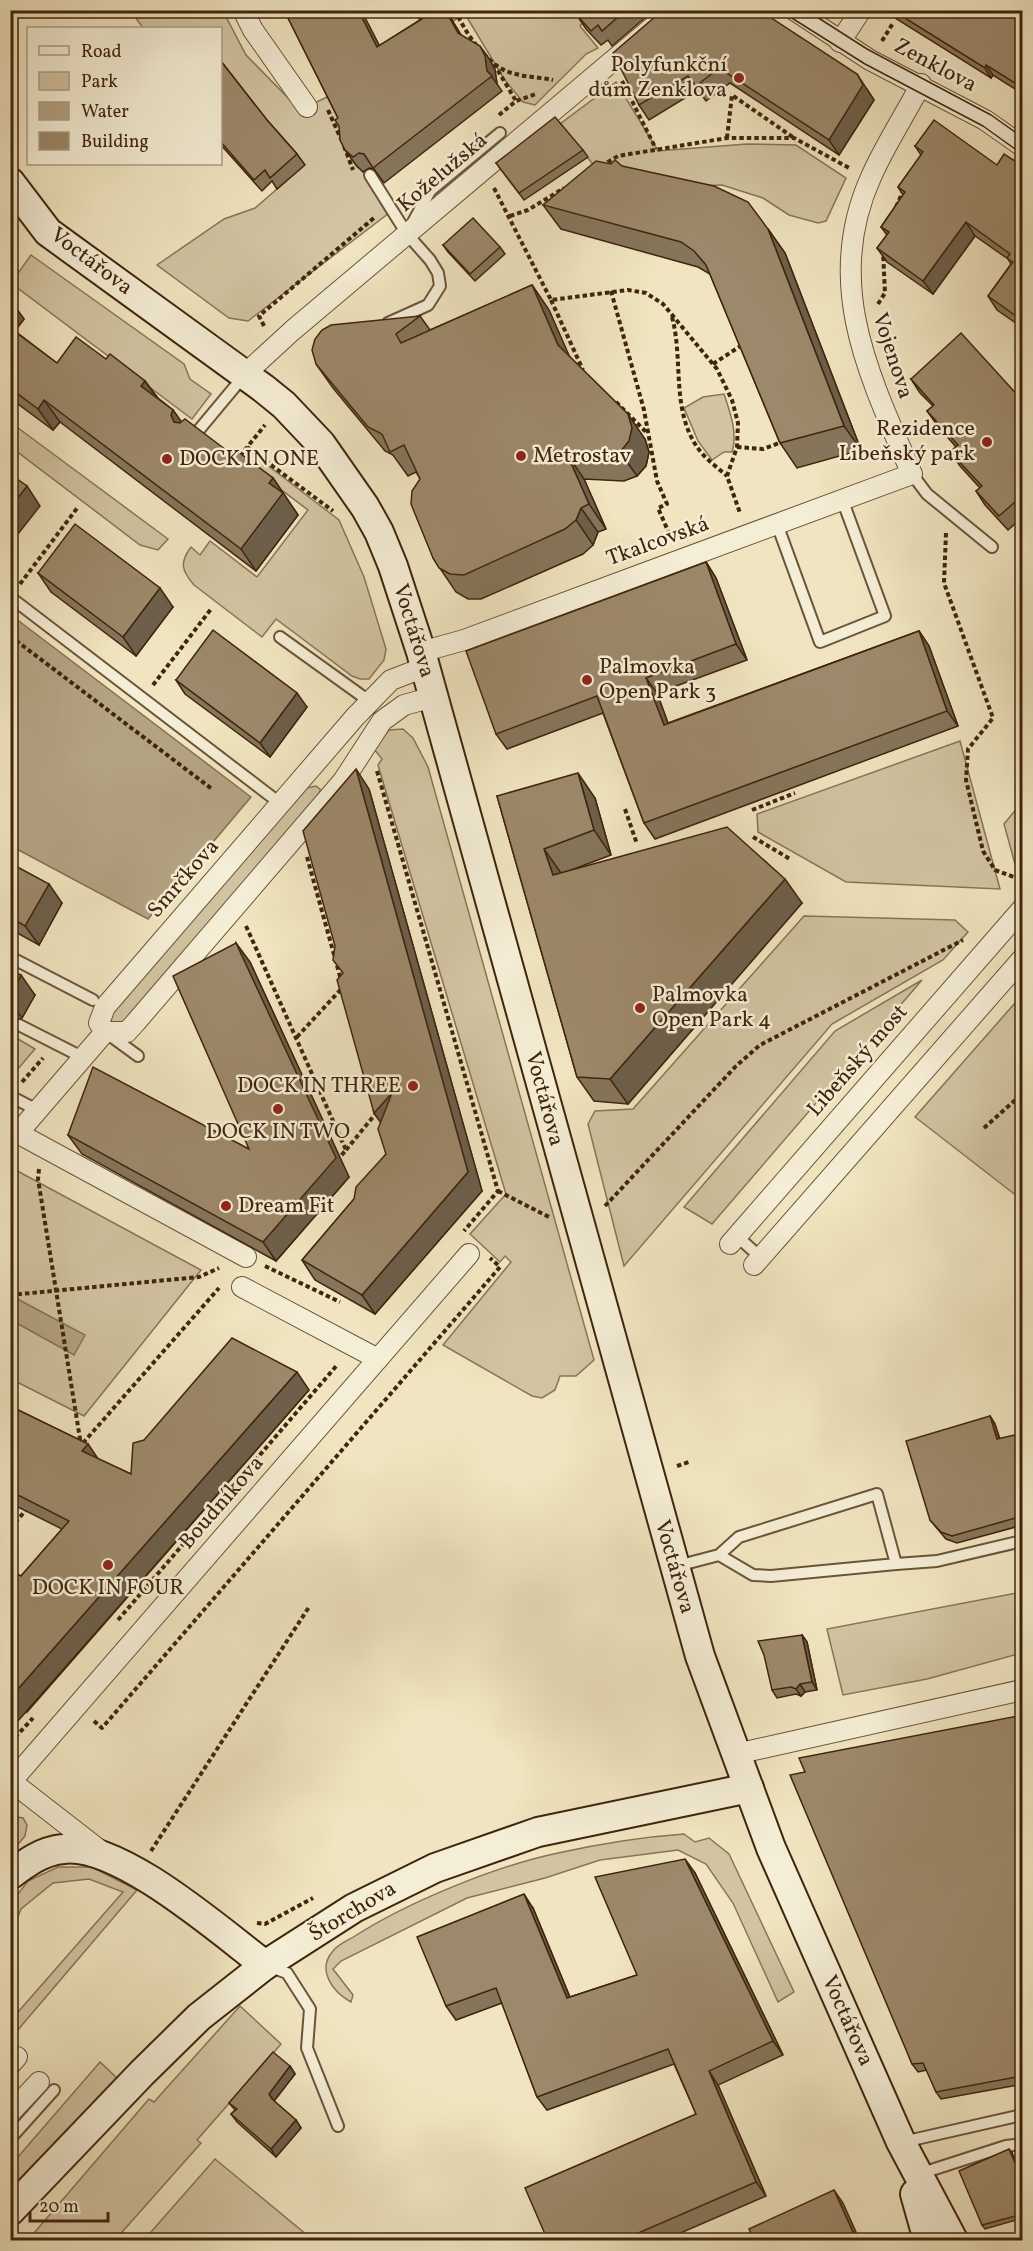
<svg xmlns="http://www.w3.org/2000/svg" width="1033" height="2251" viewBox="0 0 1033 2251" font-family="Vollkorn,serif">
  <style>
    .green { fill: #d2c4a2; stroke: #897458; stroke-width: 1.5 }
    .water { fill: #b4a383; stroke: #867054; stroke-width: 1.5 }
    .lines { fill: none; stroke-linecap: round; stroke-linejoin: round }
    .lane-casing { stroke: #6c543a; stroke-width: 14 }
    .street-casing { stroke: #6c543a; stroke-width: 22 }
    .secondary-casing { stroke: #40240d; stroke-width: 32 }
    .path { stroke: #40240d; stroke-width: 4; stroke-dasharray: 4.5 3; stroke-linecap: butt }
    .lane { stroke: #f5eed6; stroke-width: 10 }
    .street { stroke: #f5eed6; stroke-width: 20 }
    .secondary { stroke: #f5eed6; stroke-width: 28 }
    .tram { stroke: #40240d; stroke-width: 1.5 }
    .wall { fill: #86755b; stroke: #40240d; stroke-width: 1.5 }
    .shaded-wall { fill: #6d5f4a; stroke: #40240d; stroke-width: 1.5 }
    .building { fill: #9c886a; stroke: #40240d; stroke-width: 1.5 }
    .poi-dot { fill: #8f2418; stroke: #f5eed6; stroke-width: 2 }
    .labels { text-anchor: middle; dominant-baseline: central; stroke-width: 5; stroke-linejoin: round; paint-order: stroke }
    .poi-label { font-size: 22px; fill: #40240d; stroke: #f5eed6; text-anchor: start }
    .street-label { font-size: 22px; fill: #40240d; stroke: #f5eed6 }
  </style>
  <rect width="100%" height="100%" fill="#f0e5c0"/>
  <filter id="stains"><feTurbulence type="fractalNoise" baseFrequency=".00333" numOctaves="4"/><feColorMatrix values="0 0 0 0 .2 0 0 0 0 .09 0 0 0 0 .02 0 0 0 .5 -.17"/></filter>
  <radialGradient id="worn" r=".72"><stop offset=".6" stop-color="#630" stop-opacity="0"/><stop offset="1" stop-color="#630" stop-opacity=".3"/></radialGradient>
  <!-- green -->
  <g class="green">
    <polygon points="131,11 223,11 246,55 300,110 329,96 348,132 352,159 357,167 370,175 389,213 248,321 229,318 157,265 224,219 255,208 277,189 275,131 221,61 220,28 143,28"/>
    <polygon points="446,11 592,11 580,26 598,48 586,54 535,105 523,102 504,79 465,14 453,21"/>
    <polygon points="616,82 658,151 747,144 796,145 846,178 826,221 818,223 789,215 763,198 722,185 664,187 601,174 560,124"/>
    <polygon points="31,255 184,364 190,379 211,394 192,419 11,283"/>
    <path d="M724 394C730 412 738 433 732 452H724L712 460 698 441 684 408 703 397Z"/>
    <polygon points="10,422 168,539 158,550 140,545 11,447"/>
    <path d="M258 458 339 520 364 577 386 649 384 660 369 679H360L352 676 276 619 262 637 194 585C182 571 179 563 191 547L200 555 210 541 257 577 308 510 251 467Z"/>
    <polygon points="403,729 413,738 428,767 594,1360 576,1376 560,1376 555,1390 542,1398 532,1396 443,1345 511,1262 505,1256 500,1262 470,1234 506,1194 378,765 382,759 374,749 389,730"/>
    <polygon points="960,741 1000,889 846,882 758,832 757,814"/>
    <polygon points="316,786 320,789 320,797 127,1020 113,1026 108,1023 113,1011 307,788"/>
    <polygon points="1022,802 1022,870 1018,875 1004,824"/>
    <polygon points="804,916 955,920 968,932 943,960 832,1024 624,1266 588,1124 595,1111 633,1109"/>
    <polygon points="922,980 712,1224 684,1207 835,1031"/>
    <polygon points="1022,995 1022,1200 915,1117"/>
    <polygon points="13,1036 35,1049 11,1077 11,1041"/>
    <polygon points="10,1167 201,1270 84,1416 11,1379"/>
    <polygon points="1022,1592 1022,1653 927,1679 843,1695 827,1629"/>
    <polygon points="11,1816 23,1818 27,1825 25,1836 11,1853"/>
    <path d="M684 1834 695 1842 709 1838 729 1854 794 1992 778 2002 733 1903 706 1864 678 1850 600 1860 545 1878 467 1898 341 1961 333 1969 353 1995 351 2002C333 1992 316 1970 333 1951 338 1944 349 1940 355 1936 408 1902 496 1866 558 1853 599 1844 642 1837 684 1834Z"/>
    <polygon points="58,1867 92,1867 137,1890 11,2038 11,2020 123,1892 89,1879 53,1883 21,1909 11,1935 11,1903 28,1881"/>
    <polygon points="240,2006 281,2044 197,2140 201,2143 115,2240 28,2240 149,2099 154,2102"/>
    <polygon points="100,2062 117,2078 11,2190 11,2165"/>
    <polygon points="215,2159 313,2240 144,2240"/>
  </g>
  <!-- water -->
  <g class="water">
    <polygon points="11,615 251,797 148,919 11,846"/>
    <polygon points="10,1295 85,1335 74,1355 11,1320"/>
  </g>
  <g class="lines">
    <!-- lane casing -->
    <g class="lane-casing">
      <g id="lane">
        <polyline points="370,175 407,234 430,260 438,273 440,286 428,305 388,323"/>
        <polyline points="412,224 430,191 500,133"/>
        <polyline points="193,437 243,377"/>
        <polyline points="912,474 927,494 992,547"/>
        <polyline points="777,524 820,642 885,616 842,499"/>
        <polyline points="10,597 281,804"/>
        <polyline points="280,637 369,701"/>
        <polyline points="10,957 93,1000"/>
        <polyline points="19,1025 84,1058"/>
        <polyline points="108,1034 138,1056"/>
        <polyline points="10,1096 37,1110"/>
        <polyline points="737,1236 760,1257"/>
        <polyline points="896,1564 937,1561 1022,1541"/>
        <polyline points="677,1566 719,1555 739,1537 877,1494 896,1564 771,1576 753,1575 719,1555"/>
        <polyline points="268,1966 287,1973 310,2009 307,2048 338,2126"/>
        <polyline points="10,2139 54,2090"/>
        <polyline points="903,2142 1022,2115"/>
        <polyline points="919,2174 1006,2146 1022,2144"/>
      </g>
    </g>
    <!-- street casing -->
    <g class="street-casing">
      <g id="street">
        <polyline points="243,10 253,30 307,107"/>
        <polyline points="794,10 870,60 985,120 1022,146"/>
        <polyline points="840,42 861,10"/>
        <polyline points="245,374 293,330 673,10"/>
        <path d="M421 652 464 640 912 474C869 376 823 283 871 177 885 145 905 115 921 84"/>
        <polyline points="425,667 391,680 355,717 105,1007 99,1023 105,1032 127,1032 136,1022 343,781 382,721 404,705 433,697"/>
        <polyline points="10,1129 246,1257"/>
        <polyline points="18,1133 105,1032"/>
        <polyline points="730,1244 1022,909"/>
        <polyline points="754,1265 1022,959"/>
        <polyline points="242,1287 378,1359"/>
        <polyline points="736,1754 1022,1690"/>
        <polyline points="12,1782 102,1852"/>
        <polyline points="10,1783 469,1254"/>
        <polyline points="10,2065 17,2057"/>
        <polyline points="10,2113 39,2082"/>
      </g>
    </g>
    <!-- secondary casing -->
    <g class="secondary-casing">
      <g id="secondary">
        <polyline points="10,182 48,232 263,388 284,405 321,444 365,507 379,532 393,566 421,652 700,1656 771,1848 901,2142 953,2240"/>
        <path d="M10 1875C26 1863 42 1851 63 1849 119 1842 220 1931 265 1965"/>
        <polyline points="915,2194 928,2240"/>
        <polyline points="10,2211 142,2073 199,2017 265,1965 354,1908 435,1868 538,1832 749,1788"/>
      </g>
    </g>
    <!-- path -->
    <g class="path">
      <path d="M455 10C465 32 484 61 506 71 521 77 538 77 553 80"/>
      <polyline points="882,41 893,23"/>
      <polyline points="494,64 516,101"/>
      <polyline points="622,81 656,149"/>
      <polyline points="328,110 341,139"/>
      <polyline points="499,115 516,101 536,94"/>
      <polyline points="727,138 732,95 794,138"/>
      <polyline points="344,146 353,170"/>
      <polyline points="601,166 618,156 727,138 794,138 851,169"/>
      <polyline points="494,188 551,300 628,290 646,293 663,304 717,369 732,400 738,423 737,447 727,476 740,513"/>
      <polyline points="896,207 904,189"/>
      <polyline points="510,216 528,210 564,188"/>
      <polyline points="611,291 644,410 657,481 667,504 658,508 672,540"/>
      <polyline points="551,300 583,370"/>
      <polyline points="878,304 885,293 883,251"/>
      <path d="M672 317C684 361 670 412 700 451 707 460 718 468 727 476"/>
      <polyline points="264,326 259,316 375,217"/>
      <polyline points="713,364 742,345"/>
      <polyline points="616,402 647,433"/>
      <polyline points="247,447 333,511"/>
      <polyline points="737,447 763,449 782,442"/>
      <polyline points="240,456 265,425"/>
      <polyline points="946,533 944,583 993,718 968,749 966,780 983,851 995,870 1022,880"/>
      <polyline points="20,584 78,507"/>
      <polyline points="10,636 212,789"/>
      <polyline points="153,685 211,609"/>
      <polyline points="377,771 498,1191 464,1231"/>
      <polyline points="625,809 637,844"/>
      <polyline points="752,810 795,793"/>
      <polyline points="753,837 790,859"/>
      <polyline points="307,857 341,980"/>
      <polyline points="246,926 346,1150 340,1157"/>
      <polyline points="297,1037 343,987"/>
      <polyline points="22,1082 43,1058"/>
      <polyline points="984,1128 1022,1094"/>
      <polyline points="346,1150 377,1112"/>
      <polyline points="39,1169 38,1179 81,1445"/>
      <polyline points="498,1191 551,1218"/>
      <polyline points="605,1206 736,1066 760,1045 963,940"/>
      <polyline points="265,1266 340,1302"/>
      <polyline points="10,1295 199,1277 219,1268"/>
      <polyline points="83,1443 219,1288"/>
      <polyline points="677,1466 689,1462"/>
      <polyline points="10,1528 28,1508"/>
      <polyline points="118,1620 338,1364"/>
      <polyline points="94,1721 102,1728 500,1267 490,1258"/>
      <polyline points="10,1743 33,1718"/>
      <polyline points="151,1851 309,1607"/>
      <polyline points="257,1923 265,1924 313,1898"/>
    </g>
    <!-- lane -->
    <use href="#lane" class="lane"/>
    <!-- street -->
    <use href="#street" class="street"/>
    <!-- secondary -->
    <use href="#secondary" class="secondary"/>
    <!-- tram -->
    <g class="tram">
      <polyline points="779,10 865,64 983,126 1022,154"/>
      <polyline points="806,10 867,49 991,115 1022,137"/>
    </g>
  </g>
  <!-- wall -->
  <g class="wall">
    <polygon points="284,10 361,10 379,46 420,20 412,10 446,10 460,34 490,60 495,70 497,84 502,91 384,183 374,169 369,168 363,172 356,165 345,150 338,118"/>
    <polygon points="580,10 654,10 612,46 608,40 601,45 586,29 576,14"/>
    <polygon points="663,10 867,89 874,100 839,155 730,83 706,101 698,90 649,120 639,105"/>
    <polygon points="890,10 1023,10 1023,94 993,75 991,78 895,18"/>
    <polygon points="220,60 267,120 297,154 305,165 277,189 272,181 262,191 220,144"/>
    <polygon points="915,146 997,165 1023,166 1023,328 997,310 988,296 1011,264 1008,259 975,236 933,294 887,262 877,248 887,235 881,227 903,195 898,187 921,155"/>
    <polygon points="583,150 588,157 524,200 496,163"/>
    <polygon points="611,164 622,166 768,229 785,253 861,450 797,468 780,443 710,274 698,267 561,229 543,205"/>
    <polygon points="443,245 500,247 505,254 475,281 448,252"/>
    <polygon points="532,285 549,310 569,356 645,439 649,452 646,466 637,476 624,481 584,479 606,529 598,532 593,545 583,554 481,599 468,599 456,592 433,558 420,479 416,472 408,476 393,455 385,451 333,388 316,364 420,316 430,330"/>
    <polygon points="10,300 24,319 15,331 57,363 106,359 145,381 158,398 173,410 181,422 234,456 273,478 298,515 256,571 60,422 53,430 10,398"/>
    <polygon points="911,379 1023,401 1023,517 1008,530 985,505 976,491 980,488 960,466 950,452 956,447 937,425 927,411 933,406 920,393"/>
    <polygon points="706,562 716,578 747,660 657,693 668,723 919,631 929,646 958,726 655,839 644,823 603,713 507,749 496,734"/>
    <polygon points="38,573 173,607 136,656 51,592"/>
    <polygon points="176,680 307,707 270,757 185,694"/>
    <polygon points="369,789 482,1191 375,1314 315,1280 302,1260 354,1199 386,1154 381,1123 374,1113 343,973"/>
    <polygon points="497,796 595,798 611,855 566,872 802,903 628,1104 594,1101 577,1077"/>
    <polygon points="10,863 62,903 39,945 10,929"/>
    <polygon points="250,962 349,1177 276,1261 82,1154 68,1135 249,1149"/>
    <polygon points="10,970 35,995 22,1018 13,1021 12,1026 15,1031 13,1036 10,1035"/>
    <polygon points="309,1390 27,1712 21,1576 62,1529 10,1503 10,1406 88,1444 98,1459 131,1474"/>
    <polygon points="990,1416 995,1424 1000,1439 1020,1442 1023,1452 1023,1512 1021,1512 1023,1517 1023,1525 957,1543 946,1539 930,1520"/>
    <polygon points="802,1635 807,1642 817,1690 805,1692 801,1696 796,1694 777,1698 772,1690"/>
    <polygon points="1023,1715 1023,2093 1018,2085 941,2099 936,2092 927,2070 918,2072 912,2064 805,1772"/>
    <polygon points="695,1873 783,2055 718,2085 766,2196 662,2241 548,2241 696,2114 674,2064 547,2110 537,2097 502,2003 456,2020 446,2006 533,1908 570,1997 637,1975"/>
    <polygon points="290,2066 295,2074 274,2101 296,2120 301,2128 276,2157 237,2122 231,2114 235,2110 229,2103"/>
    <polygon points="1012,2153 1023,2179 1023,2218 985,2229 982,2225"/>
  </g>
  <!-- shaded-wall -->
  <g class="shaded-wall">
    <polygon points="358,10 361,10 388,62 377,47"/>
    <polygon points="445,10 446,10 469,48 458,33"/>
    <polygon points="480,46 490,60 495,70 497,84 487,71"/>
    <polygon points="986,65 993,75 991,78 985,68"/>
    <polygon points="857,74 874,100 839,155 829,140"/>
    <polygon points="966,222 975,236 933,294 923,281"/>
    <polygon points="768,229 785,253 861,450 844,426"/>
    <polygon points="532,285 549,310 575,369 558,345"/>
    <polygon points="10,300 24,319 10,337"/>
    <polygon points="145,381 160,402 141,386"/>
    <polygon points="44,400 60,422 53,430 38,409"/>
    <polygon points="173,410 188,431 174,422 171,415"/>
    <polygon points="628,414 645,439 649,452 646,466 637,476 620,452"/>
    <polygon points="567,454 584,479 606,529 589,504"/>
    <polygon points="273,478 298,515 256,571 241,549 269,483"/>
    <polygon points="27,486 40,506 10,544 10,508"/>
    <polygon points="581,508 598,532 593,545 576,520"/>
    <polygon points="706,562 716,578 747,660 736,644"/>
    <polygon points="160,588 173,607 136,656 123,637"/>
    <polygon points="919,631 929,646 958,726 947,711"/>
    <polygon points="646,678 657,693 674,740 664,725"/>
    <polygon points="297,693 307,707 270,757 260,743"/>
    <polygon points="356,769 369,789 482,1191 375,1314 362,1295 468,1172"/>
    <polygon points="578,773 595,798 611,855 594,830"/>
    <polygon points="544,849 561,873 553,875"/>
    <polygon points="785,879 802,903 628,1104 610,1079"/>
    <polygon points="49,884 62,903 39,945 25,926"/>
    <polygon points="236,943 250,962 349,1177 276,1261 263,1242"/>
    <polygon points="21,975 35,995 22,1018 10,1002 10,996"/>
    <polygon points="10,1018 13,1021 12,1026 15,1031 13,1036 10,1033"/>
    <polygon points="392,1093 388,1132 374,1113"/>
    <polygon points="297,1372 309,1390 10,1730 10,1698"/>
    <polygon points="990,1416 995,1424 1002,1447 997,1439"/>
    <polygon points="1015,1435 1020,1442 1023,1452 1019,1453"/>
    <polygon points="88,1444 100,1462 82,1451"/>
    <polygon points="1016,1505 1021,1512 1023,1521 1019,1517"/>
    <polygon points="802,1635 807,1642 817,1690 812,1682"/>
    <polygon points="800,1684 805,1692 801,1696 796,1689"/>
    <polygon points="685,1859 695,1873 783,2055 773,2041"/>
    <polygon points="524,1894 533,1908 576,2012 567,1998"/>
    <polygon points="290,2066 295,2074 274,2101 269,2094"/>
    <polygon points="709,2071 718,2085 766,2196 756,2182"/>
    <polygon points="296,2120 301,2128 276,2157 271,2149"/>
    <polygon points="1009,2149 1012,2153 1023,2179 1023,2181"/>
    <polygon points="834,2190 843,2203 860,2241 857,2241"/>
  </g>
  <!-- building -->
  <g class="building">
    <polygon points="284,10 358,10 377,47 422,19 414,10 445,10 458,33 480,46 485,56 487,71 492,76 373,168 364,154 359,153 353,157 345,150 340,140 339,126 335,120 338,118"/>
    <polygon points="580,10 626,10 602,31 598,25 591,31 576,14"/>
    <polygon points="663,10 759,10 857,74 863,85 829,140 719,68 696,86 688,76 639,105 613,53"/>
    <polygon points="892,10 1023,10 1023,88 986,65 985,68"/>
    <polygon points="220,60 267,120 297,154 270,178 265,170 254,180 220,141"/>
    <polygon points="555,117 583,150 519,193 496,163"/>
    <polygon points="934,120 997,165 1004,154 1023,166 1023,321 988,296 1013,262 1007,258 1010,254 966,222 923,281 877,248 889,232 881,227 905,192 898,187 923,152 915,146"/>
    <polygon points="615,160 622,166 714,186 748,202 768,229 844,426 780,443 706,265 694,251 681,242 543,205 596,161 611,164"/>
    <polygon points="473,218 500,247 470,274 443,245"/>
    <polygon points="532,285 558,345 628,414 632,428 629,441 620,452 606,456 567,454 589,504 581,508 576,520 565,529 464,575 450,574 439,568 433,558 411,504 412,491 420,479 404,445 390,452 382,434 368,427 316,364 312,350 315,339 322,330 331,325 420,316 396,334 401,343"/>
    <polygon points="10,328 57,363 76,337 106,359 110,354 145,381 141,386 173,410 171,415 174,422 180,423 185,419 234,456 237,451 273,478 269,483 283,493 241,549 44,400 38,409 10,388"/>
    <polygon points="961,333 1023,401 1023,495 999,516 976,491 982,486 950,452 958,445 927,411 934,405 911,379"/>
    <polygon points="10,474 27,486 10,508"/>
    <polygon points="75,524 160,588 123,637 38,573"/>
    <polygon points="706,562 736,644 646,678 664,725 919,631 947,711 644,823 597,696 496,734 466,651"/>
    <polygon points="213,630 297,693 260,743 176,680"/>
    <polygon points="356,769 468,1172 362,1295 302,1260 354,1199 356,1187 386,1154 378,1129 392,1093 374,1113 337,980 343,973 333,960 335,946 303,831"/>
    <polygon points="578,773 594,830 544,849 553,875 727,827 785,879 610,1079 577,1077 497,796"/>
    <polygon points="10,863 49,884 25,926 10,917"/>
    <polygon points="236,943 336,1158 263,1242 68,1135 93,1067 249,1149 173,976"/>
    <polygon points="10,970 21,975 10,996"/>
    <polygon points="232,1338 297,1372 10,1698 10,1570 21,1576 69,1521 10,1491 10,1406 88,1444 82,1451 131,1474 133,1443 144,1440"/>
    <polygon points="990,1416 997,1439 1015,1435 1019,1453 1023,1452 1023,1503 1016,1505 1019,1517 952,1536 941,1532 930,1520 906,1441"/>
    <polygon points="802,1635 812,1682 800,1684 796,1689 791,1687 772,1690 764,1655 758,1641"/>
    <polygon points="1023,1715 1023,2085 1018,2086 1016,2077 936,2092 923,2063 912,2064 790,1775 805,1772 799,1758"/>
    <polygon points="685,1859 773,2041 709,2071 756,2182 620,2241 548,2241 525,2188 696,2114 668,2049 537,2097 496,1988 446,2006 417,1937 524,1894 567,1998 637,1975 595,1877"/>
    <polygon points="273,2052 290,2066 269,2094 272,2099 296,2120 271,2149 231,2114 237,2109 229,2103"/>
    <polygon points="1009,2149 1023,2181 1023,2214 982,2225 959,2171"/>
    <polygon points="834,2190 857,2241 754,2241 749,2229"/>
  </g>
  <!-- markers -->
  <g class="poi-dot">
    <circle cx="739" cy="78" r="6"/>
    <circle cx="987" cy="442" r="6"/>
    <circle cx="521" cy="456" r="6"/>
    <circle cx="167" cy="459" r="6"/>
    <circle cx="587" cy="680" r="6"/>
    <circle cx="640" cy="1008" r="6"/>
    <circle cx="413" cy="1086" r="6"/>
    <circle cx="278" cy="1109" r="6"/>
    <circle cx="226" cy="1206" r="6"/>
    <circle cx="108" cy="1565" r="6"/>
  </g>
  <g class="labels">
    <!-- poi labels -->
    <g class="poi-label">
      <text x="727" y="65" text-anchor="end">Polyfunkční<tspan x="727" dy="25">dům Zenklova</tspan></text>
      <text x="975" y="429" text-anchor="end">Rezidence<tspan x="975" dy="25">Libeňský park</tspan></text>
      <text x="533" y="456">Metrostav</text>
      <text x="179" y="459">DOCK IN ONE</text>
      <text x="599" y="667">Palmovka<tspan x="599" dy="25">Open Park 3</tspan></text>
      <text x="652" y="995">Palmovka<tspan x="652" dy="25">Open Park 4</tspan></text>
      <text x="401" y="1086" text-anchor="end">DOCK IN THREE</text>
      <text x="278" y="1132" text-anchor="middle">DOCK IN TWO</text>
      <text x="238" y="1206">Dream Fit</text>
      <text x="108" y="1588" text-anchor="middle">DOCK IN FOUR</text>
    </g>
    <!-- street labels -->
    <g class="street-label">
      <text transform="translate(935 66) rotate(28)">Zenklova</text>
      <text transform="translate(443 173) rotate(-40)">Koželužská</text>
      <text transform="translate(91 262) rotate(37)">Voctářova</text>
      <text transform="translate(892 356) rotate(72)">Vojenova</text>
      <text transform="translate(658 542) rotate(-20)">Tkalcovská</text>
      <text transform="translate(413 631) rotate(73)">Voctářova</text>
      <text transform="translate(184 879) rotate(-49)">Smrčkova</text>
      <text transform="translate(858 1061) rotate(-49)">Libeňský most</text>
      <text transform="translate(544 1099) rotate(75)">Voctářova</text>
      <text transform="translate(222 1503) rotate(-49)">Boudníkova</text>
      <text transform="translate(674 1567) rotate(74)">Voctářova</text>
      <text transform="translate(353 1912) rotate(-31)">Štorchova</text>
      <text transform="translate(847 2021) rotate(66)">Voctářova</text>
    </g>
  </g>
  <!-- margin -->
  <rect width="1033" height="2251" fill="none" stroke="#f0e5c0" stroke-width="36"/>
  <rect x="12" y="12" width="1009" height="2227" fill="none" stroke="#40240d" stroke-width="3"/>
  <rect x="18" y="18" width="997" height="2215" fill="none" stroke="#40240d" stroke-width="1.5"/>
  <!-- legend -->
  <rect x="27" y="27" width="195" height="138" fill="#f5eed6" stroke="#ad9d86" stroke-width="1.5"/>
  <rect x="39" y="46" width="30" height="9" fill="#f5eed6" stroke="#ad9d86" stroke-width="1.5"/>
  <text x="81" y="57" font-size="18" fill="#40240d">Road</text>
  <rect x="39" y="72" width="30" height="18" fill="#d2c4a2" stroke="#ad9d86" stroke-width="1.5"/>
  <text x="81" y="87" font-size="18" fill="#40240d">Park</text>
  <rect x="39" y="102" width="30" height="18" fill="#b4a383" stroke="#ad9d86" stroke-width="1.5"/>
  <text x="81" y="117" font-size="18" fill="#40240d">Water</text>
  <rect x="39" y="132" width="30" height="18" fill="#9c886a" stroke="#ad9d86" stroke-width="1.5"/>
  <text x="81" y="147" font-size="18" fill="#40240d">Building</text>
  <!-- scale -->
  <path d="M30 2212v9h78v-9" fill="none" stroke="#40240d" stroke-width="3"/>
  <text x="39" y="2212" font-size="18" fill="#40240d" stroke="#f5eed6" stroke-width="4.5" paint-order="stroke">20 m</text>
  <rect width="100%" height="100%" filter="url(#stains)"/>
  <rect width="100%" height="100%" fill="url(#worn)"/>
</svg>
